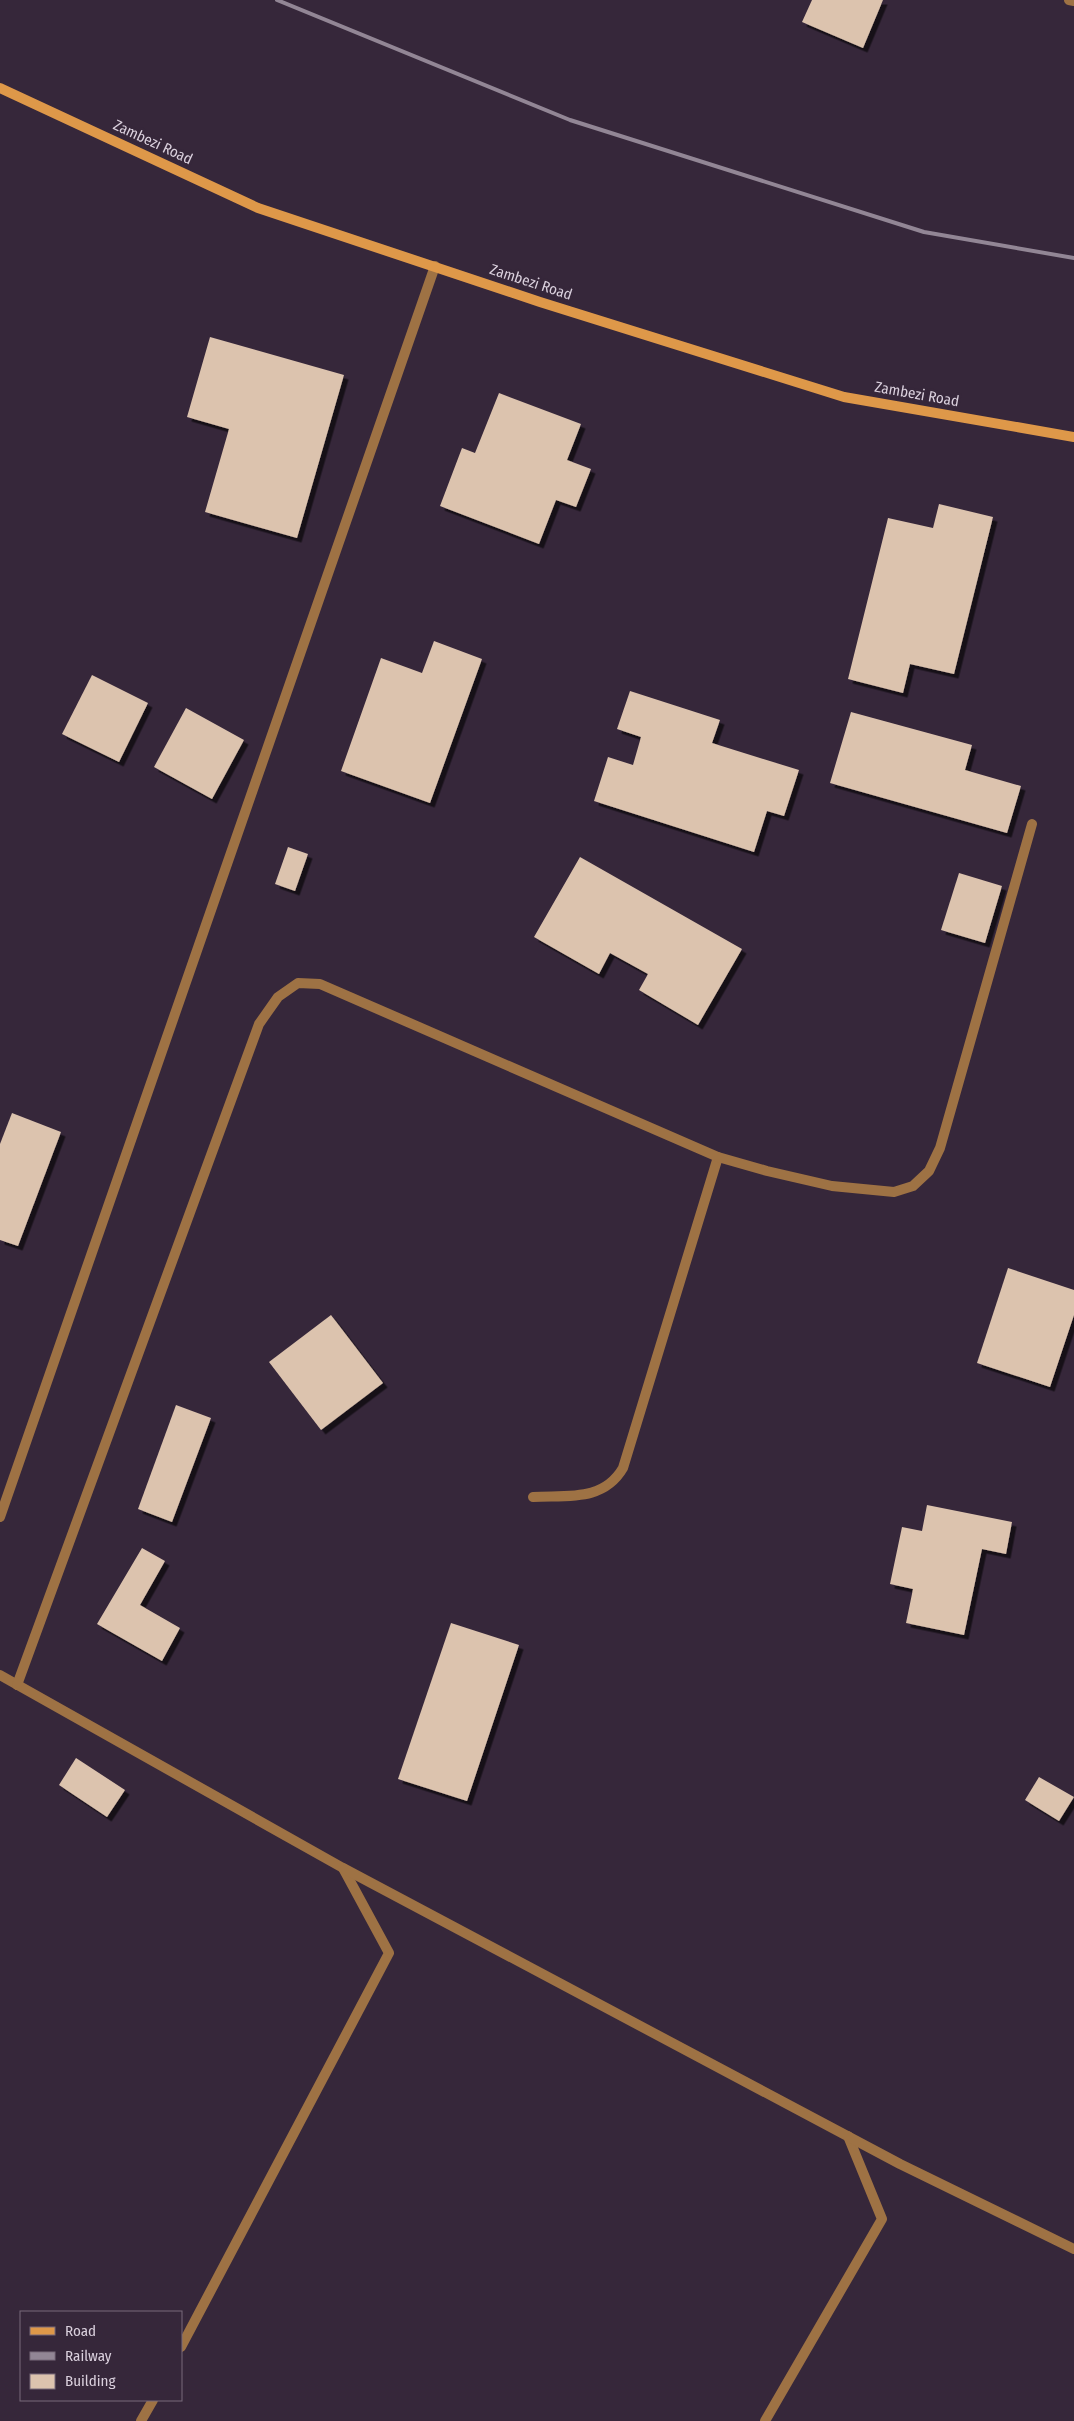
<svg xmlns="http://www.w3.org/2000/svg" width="1074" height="2421" viewBox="0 0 1074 2421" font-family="'Fira Sans Condensed',sans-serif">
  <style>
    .building { fill: #dcc3ae; filter: url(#shadow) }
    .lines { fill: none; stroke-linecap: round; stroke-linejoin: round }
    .lane { stroke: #9e7244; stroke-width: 10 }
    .street { stroke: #9e7244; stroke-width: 10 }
    .secondary { stroke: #de9849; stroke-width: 10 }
    .rail { stroke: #928695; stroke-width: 4 }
    .labels { text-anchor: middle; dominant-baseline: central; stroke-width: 5; stroke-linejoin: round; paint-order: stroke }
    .street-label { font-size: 15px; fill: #dad0dd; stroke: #36273a }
  </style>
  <defs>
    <filter id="shadow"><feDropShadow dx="4.5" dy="4.5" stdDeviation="0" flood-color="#0009"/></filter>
  </defs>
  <rect width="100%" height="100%" fill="#36273a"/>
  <!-- building -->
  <g class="building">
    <polygon points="812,0 883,0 863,48 802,22"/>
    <polygon points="210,337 344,375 297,538 205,512 229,429 187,417"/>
    <polygon points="499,393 581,424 567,460 591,469 576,507 556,500 539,544 440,506 462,448 475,453"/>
    <polygon points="939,504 993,517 954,674 910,664 903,693 848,679 888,518 933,528"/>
    <polygon points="434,641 482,659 430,803 341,771 381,658 422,673"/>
    <polygon points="92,675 148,703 119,762 62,734"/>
    <polygon points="630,691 720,720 712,743 799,770 784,816 767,811 754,852 594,801 608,757 633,765 641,737 617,729"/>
    <polygon points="186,708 244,740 212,799 154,767"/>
    <polygon points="851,712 972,745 965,770 1021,786 1007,833 830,783"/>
    <polygon points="288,847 308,854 295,891 275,884"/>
    <polygon points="580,857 742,949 698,1025 639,990 648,974 610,953 599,974 534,937"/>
    <polygon points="959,873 1002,886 985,943 941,930"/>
    <polygon points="12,1113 61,1132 18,1246 0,1240 0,1144"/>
    <polygon points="1008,1268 1074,1290 1074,1315 1050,1387 977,1363"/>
    <polygon points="331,1315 383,1383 321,1430 269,1362"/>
    <polygon points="176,1405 211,1418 172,1522 138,1509"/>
    <polygon points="927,1505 1012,1522 1006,1554 982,1549 964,1635 906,1623 913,1589 890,1584 902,1527 922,1531"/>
    <polygon points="142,1548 165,1561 140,1605 180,1628 162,1661 97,1624"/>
    <polygon points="451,1623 519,1645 467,1801 398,1779"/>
    <polygon points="76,1758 125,1790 107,1817 59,1785"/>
    <polygon points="1039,1777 1074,1797 1059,1821 1025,1800"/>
  </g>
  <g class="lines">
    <!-- lane -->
    <g class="lane">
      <polyline points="181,2347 389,1953 343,1868"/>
      <polyline points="141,2421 153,2400"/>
      <polyline points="765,2421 882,2219 848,2136"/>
    </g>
    <!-- street -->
    <g class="street">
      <polyline points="1069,0 1074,1"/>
      <path d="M533 1497C567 1495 603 1502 623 1468L718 1157"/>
      <polyline points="0,1517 435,266"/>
      <polyline points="0,1675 343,1868 900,2164 1074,2249"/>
      <polyline points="17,1685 259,1024 278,997 298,983 320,984 718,1157 767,1171 832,1186 894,1192 913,1186 929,1171 940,1148 1032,824"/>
    </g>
    <!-- secondary -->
    <polyline class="secondary" points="0,88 258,208 540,302 844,397 1074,437"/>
    <!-- rail -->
    <polyline class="rail" points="277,0 570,120 924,232 1074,258"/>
  </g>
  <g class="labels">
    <!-- street labels -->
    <g class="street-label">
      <text transform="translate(153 142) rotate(25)">Zambezi Road</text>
      <text transform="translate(531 282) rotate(18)">Zambezi Road</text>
      <text transform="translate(917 394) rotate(10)">Zambezi Road</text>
    </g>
  </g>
  <!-- legend -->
  <rect x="20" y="2311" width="162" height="90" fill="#36273a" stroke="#786b7b"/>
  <rect x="30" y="2327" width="25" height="8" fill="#de9849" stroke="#786b7b"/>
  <text x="65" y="2336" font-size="15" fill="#dad0dd">Road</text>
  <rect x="30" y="2352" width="25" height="8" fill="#928695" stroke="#786b7b"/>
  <text x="65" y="2361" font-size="15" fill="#dad0dd">Railway</text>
  <rect x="30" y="2374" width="25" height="15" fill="#dcc3ae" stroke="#786b7b"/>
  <text x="65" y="2386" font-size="15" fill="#dad0dd">Building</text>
</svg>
